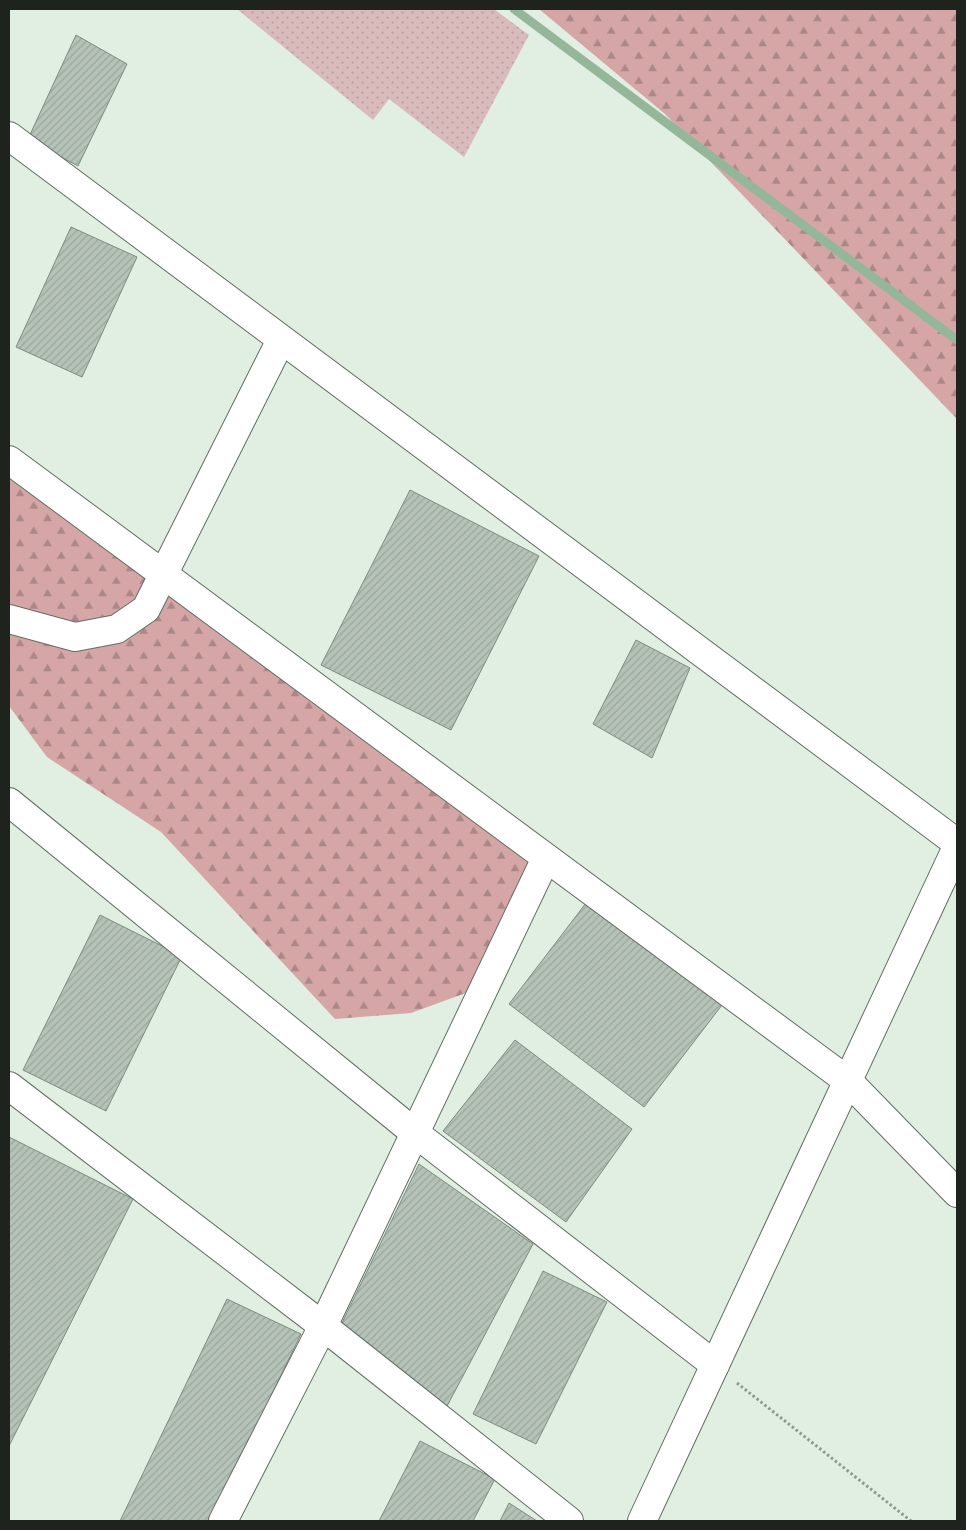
<svg xmlns="http://www.w3.org/2000/svg" width="966" height="1530" viewBox="0 0 966 1530" font-family="'Titillium Web',sans-serif">
  <style>
    .grass { fill: url(#grass-dots) }
    .forest { fill: url(#forest-firs) }
    .lines { fill: none; stroke-linecap: round; stroke-linejoin: round }
    .stream { stroke: #94b799; stroke-width: 9 }
    .building { fill: url(#building-hatch); stroke: #7e8b80 }
    .minor-casing { stroke: #626e64; stroke-width: 30 }
    .path { stroke: #8f9990; stroke-width: 3; stroke-dasharray: 2.5 2.5; stroke-linecap: butt }
    .minor { stroke: #fff; stroke-width: 28 }
  </style>
  <defs>
    <pattern id="grass-dots" width="8" height="8" patternUnits="userSpaceOnUse" patternTransform="scale(1.25)"><rect width="8" height="8" fill="#d9bbbb"/><path d="M2 2h.1M6 6h.1" fill="none" stroke="#baa0a0" stroke-width="1.8" stroke-linecap="round"/></pattern>
    <pattern id="forest-firs" width="22" height="20" patternUnits="userSpaceOnUse" patternTransform="scale(1.25)"><rect width="22" height="20" fill="#d6a6a6"/><path d="M5 1l3.5 6h-7zM16 11l3.5 6h-7z" fill="#ad8787"/></pattern>
    <pattern id="building-hatch" width="6" height="6" patternUnits="userSpaceOnUse" patternTransform="scale(1.25)"><rect width="6" height="6" fill="#b5c2b7"/><path d="M-1 1l2-2M0 6l6-6M5 7l2-2" fill="none" stroke="#9ba69d"/></pattern>
  </defs>
  <rect width="100%" height="100%" fill="#e1eee2"/>
  <!-- grass -->
  <polygon class="grass" points="237,9 494,9 529,35 464,157 389,99 373,120"/>
  <!-- forest -->
  <g class="forest">
    <polygon points="539,9 957,9 957,419 665,114"/>
    <polygon points="9,463 251,656 534,867 485,986 411,1013 335,1019 161,832 47,757 9,706"/>
  </g>
  <g class="lines">
    <!-- stream -->
    <polyline class="stream" points="514,9 957,340"/>
  </g>
  <!-- building -->
  <g class="building">
    <polygon points="76,35 127,64 78,166 28,139"/>
    <polygon points="71,227 137,257 82,377 16,347"/>
    <polygon points="410,490 539,556 451,730 321,665"/>
    <polygon points="636,640 690,668 652,758 593,724"/>
    <polygon points="586,903 722,1005 644,1107 509,1004"/>
    <polygon points="100,915 182,956 106,1111 23,1070"/>
    <polygon points="515,1040 632,1129 566,1222 443,1131"/>
    <polygon points="9,1137 133,1199 9,1446"/>
    <polygon points="419,1164 533,1244 446,1408 340,1327"/>
    <polygon points="543,1271 607,1302 536,1444 473,1414"/>
    <polygon points="227,1299 301,1334 210,1521 120,1521"/>
    <polygon points="420,1441 495,1479 473,1521 379,1521"/>
    <polygon points="509,1503 537,1521 500,1521"/>
  </g>
  <g class="lines">
    <!-- minor casing -->
    <g class="minor-casing">
      <g id="minor">
        <polyline points="9,136 957,843"/>
        <polyline points="9,460 848,1081 957,1193"/>
        <polyline points="9,619 75,637 117,629 146,609 281,340"/>
        <polyline points="9,802 415,1133 715,1365"/>
        <polyline points="9,1086 323,1326 569,1521"/>
        <polyline points="223,1521 323,1326 546,858"/>
        <polyline points="642,1521 957,847"/>
      </g>
    </g>
    <!-- path -->
    <polyline class="path" points="737,1383 911,1521"/>
    <!-- minor -->
    <use href="#minor" class="minor"/>
  </g>
  <!-- border -->
  <rect width="966" height="1530" fill="none" stroke="#1e231e" stroke-width="20"/>
</svg>
